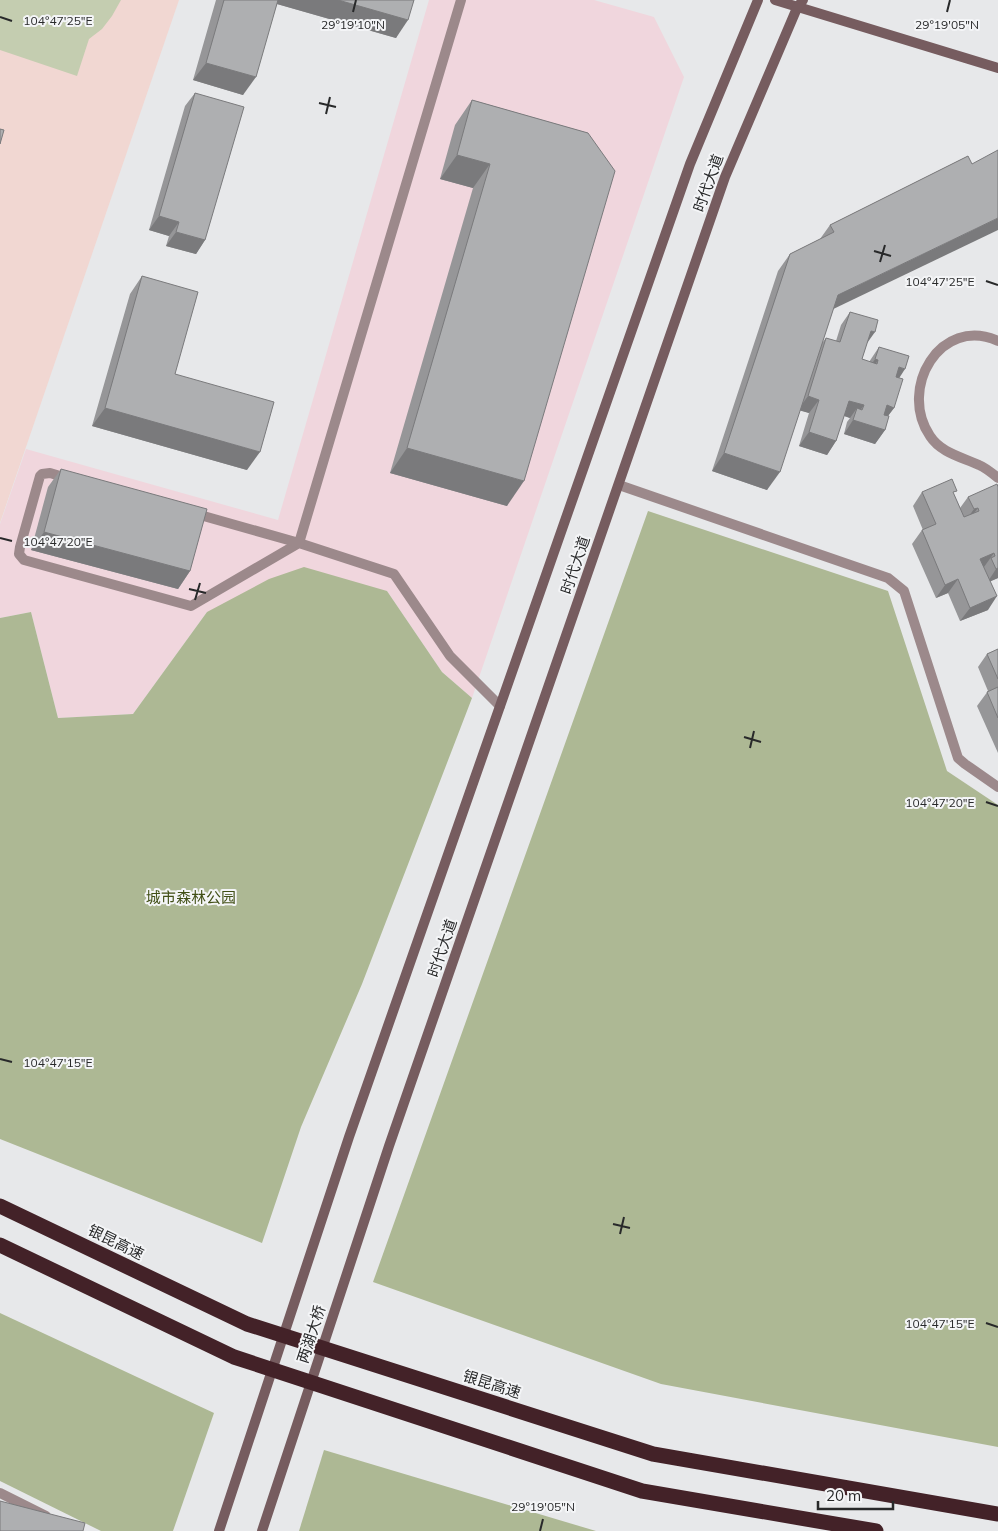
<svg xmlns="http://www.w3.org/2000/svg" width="998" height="1531" viewBox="0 0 998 1531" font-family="Mulish,'Noto Sans SC',sans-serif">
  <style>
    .education { fill: #f1d7d2 }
    .medical { fill: #f0d6dd }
    .green { fill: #c4cdb0 }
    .forest { fill: #adb894 }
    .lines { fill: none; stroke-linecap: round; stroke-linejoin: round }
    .lane { stroke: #9c898b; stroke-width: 10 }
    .secondary { stroke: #765c5f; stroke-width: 10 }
    .highway { stroke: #432228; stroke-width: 15 }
    .wall { fill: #969698 }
    .shaded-wall { fill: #7a7a7c }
    .building { fill: #aeafb1; stroke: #7a7a7c }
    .ticks { fill: none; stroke: #28292a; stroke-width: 2 }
    .labels { text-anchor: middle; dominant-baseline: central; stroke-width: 4; stroke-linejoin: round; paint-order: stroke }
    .street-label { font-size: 15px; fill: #28292a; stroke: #f4f5f7 }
    .park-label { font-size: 15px; fill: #414f16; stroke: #f4f5f7 }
    .ticks-label { font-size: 12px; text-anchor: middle; fill: #28292a; stroke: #f4f5f7; stroke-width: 4; stroke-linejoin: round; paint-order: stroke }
  </style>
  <rect width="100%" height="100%" fill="#e7e8ea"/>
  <!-- education -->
  <polygon class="education" points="0,0 179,0 0,523"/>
  <!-- medical -->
  <polygon class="medical" points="429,0 594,0 654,17 684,77 472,698 442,672 387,591 207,612 133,714 58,718 31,612 0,618 0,524 26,449 278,520"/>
  <!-- green -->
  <polygon class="green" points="0,0 121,0 112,16 102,29 89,39 77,76 0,50"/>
  <!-- forest -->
  <g class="forest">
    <polygon points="648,511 888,591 947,771 998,805 998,1447 661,1384 373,1282"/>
    <polygon points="304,567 387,591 442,672 472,698 362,984 301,1127 262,1243 0,1139 0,618 31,612 58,718 133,714 207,612 269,579"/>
    <polygon points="0,1313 214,1413 173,1531 101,1531 0,1481"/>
    <polygon points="324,1450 596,1531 299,1531"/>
  </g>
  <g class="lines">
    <!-- lane -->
    <g class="lane">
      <path d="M998 341C940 315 898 389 930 436 941 453 962 457 979 465 986 468 992 473 998 478"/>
      <polyline points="70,479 50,473 42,474 40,476 20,547 19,554 24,560 191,606 299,543 394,574 450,656 500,706"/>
      <polyline points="619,485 888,578 904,591 958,758 965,764 998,787"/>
      <polyline points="193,513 299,543 461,0"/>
      <polyline points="0,1493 46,1516"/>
    </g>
    <!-- secondary -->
    <g class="secondary">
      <polyline points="775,0 998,68"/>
      <polyline points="219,1531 349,1137 690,164 758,0"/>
      <polyline points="262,1531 389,1146 725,177 797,8 803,0"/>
    </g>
    <!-- highway -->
    <g class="highway">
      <polyline points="0,1206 247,1324 653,1454 998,1514"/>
      <polyline points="0,1245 234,1357 642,1491 876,1531"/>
    </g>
  </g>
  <!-- wall -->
  <g class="wall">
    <polygon points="216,0 414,0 396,38 277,4 243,95 193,80"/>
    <polygon points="195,93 205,240 196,254 166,246 169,236 149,230 185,106"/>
    <polygon points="472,100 588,133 507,506 390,473 473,188 440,179 455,125"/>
    <polygon points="968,156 833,309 822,343 826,338 836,341 841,325 850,312 867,343 862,359 869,362 879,347 899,378 894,408 888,416 885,430 875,444 844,434 847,422 850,418 844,416 836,441 827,455 799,446 809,413 800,410 767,490 712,471 778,271 790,254 820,239 830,225"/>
    <polygon points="142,276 175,374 247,470 92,426 130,294"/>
    <polygon points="61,469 190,571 178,589 31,550 48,487"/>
    <polygon points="998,487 998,578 990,581 988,610 960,621 948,593 936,598 912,544 922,530 923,530 913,506 922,492 954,495 960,508 968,497"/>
    <polygon points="998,649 998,753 977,706 988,691 978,667 987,654"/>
  </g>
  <!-- shaded-wall -->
  <g class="shaded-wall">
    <polygon points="271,0 338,0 408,20 396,38 270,2"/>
    <polygon points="206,63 256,77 243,95 193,80"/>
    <polygon points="457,155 490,164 473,188 440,179"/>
    <polygon points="159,216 179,222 169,236 149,230"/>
    <polygon points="998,218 998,230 825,313 838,295"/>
    <polygon points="176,232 205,240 196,254 166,246"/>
    <polygon points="871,331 875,332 865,346"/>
    <polygon points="875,359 878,360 869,374 866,373"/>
    <polygon points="899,367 905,369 896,383 890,381"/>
    <polygon points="808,396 819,400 809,413 798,410"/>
    <polygon points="849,401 864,405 854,419 857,408 850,418 839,414"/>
    <polygon points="887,405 894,408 884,421 877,419"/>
    <polygon points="105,408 260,452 247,470 92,426"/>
    <polygon points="853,420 885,430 875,444 844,434"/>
    <polygon points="809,432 836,441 827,455 799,446"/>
    <polygon points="407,448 524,481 507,506 390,473"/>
    <polygon points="724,453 780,472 767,490 712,471"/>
    <polygon points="978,508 968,521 964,523 974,509"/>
    <polygon points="44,532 190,571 178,589 31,550"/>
    <polygon points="994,553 984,567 970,573 980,559"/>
    <polygon points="998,568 998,578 987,583 996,569"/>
    <polygon points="958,579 948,593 936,598 945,585"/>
    <polygon points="997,596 988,610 960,621 970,608"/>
  </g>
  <!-- building -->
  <g class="building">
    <polygon points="224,0 278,0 256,77 206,63"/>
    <polygon points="338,0 414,0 408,20"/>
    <polygon points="195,93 244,107 205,240 176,232 179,222 159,216"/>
    <polygon points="472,100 588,133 615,171 524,481 407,448 490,164 457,155"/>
    <polygon points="0,129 4,130 0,144"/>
    <polygon points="998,150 998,218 838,295 780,472 724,453 790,254 834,232 830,225 968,156 972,164"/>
    <polygon points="142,276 198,292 175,374 274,402 260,452 105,408"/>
    <polygon points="850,312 878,320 875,332 871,331 862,359 877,364 878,360 875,359 879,347 909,356 905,369 899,367 896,377 903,379 894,408 887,405 884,415 889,416 885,430 853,420 857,408 862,410 864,405 849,401 836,441 809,432 819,400 808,396 826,338 840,342"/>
    <polygon points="61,469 207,509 190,571 44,532"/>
    <polygon points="952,479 957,491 953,492 964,517 979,511 978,508 974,509 968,497 997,484 998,487 998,568 996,569 991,558 995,556 994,553 980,559 997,596 970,608 958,579 945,585 922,530 936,524 922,492"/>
    <polygon points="998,649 998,679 987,654"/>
    <polygon points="998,687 998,718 987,692"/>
    <polygon points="0,1501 85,1523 83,1531 0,1531"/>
  </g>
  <!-- ticks -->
  <path class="ticks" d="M353 12 356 0M947 12 950 0M0 17 12 21M319 103 336 107M326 114 330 97M874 251 891 256M880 262 885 245M986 281 998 285M0 538 12 541M189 589 206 593M195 600 200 583M744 737 761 742M750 748 754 731M986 802 998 806M0 1059 12 1062M613 1224 630 1228M620 1234 624 1217M986 1323 998 1327M540 1531 543 1519"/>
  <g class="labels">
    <!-- street labels -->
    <g class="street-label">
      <text transform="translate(708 183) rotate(-70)">时代大道</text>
      <text transform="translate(575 565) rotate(-71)">时代大道</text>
      <text transform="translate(442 948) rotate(-71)">时代大道</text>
      <text transform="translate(116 1242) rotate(26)">银昆高速</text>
      <text transform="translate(311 1334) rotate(-72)">两湖大桥</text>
      <text transform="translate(492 1384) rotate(18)">银昆高速</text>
    </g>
    <!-- park labels -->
    <g class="park-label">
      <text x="191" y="897">城市森林公园</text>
    </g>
  </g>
  <g class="ticks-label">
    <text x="58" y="25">104°47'25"E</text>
    <text x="353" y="29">29°19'10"N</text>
    <text x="947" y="29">29°19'05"N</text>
    <text x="940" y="286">104°47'25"E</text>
    <text x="58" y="546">104°47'20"E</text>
    <text x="940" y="807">104°47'20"E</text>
    <text x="58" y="1067">104°47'15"E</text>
    <text x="940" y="1328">104°47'15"E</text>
    <text x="543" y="1511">29°19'05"N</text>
  </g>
  <!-- scale -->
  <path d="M818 1501v8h75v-8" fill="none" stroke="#28292a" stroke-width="2.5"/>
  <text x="826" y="1501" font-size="15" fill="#28292a" stroke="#f4f5f7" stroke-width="4" paint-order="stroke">20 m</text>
</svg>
